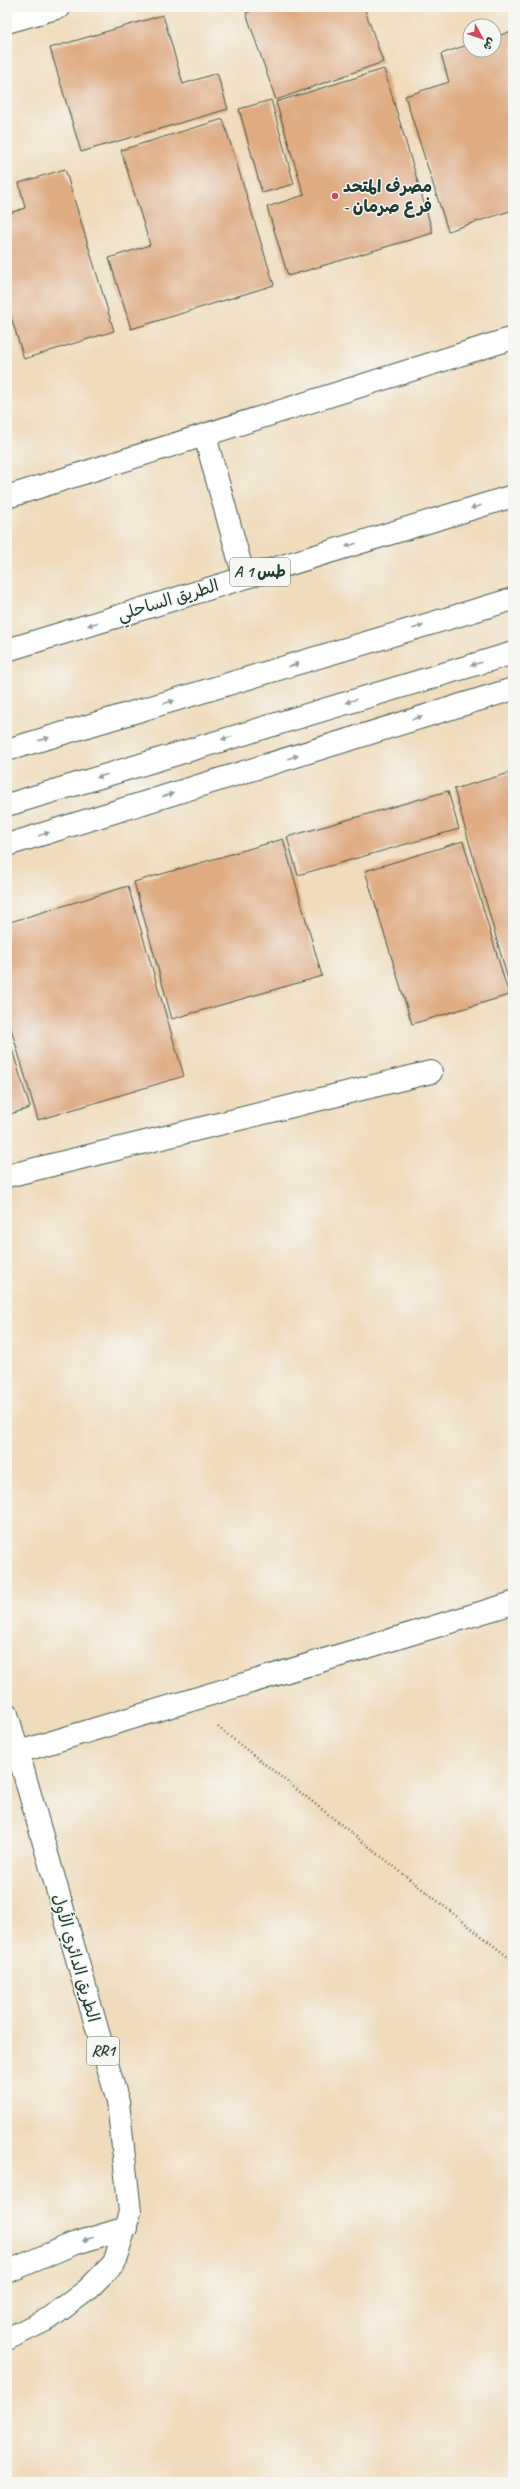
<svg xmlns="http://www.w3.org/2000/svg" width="520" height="2489" viewBox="0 0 520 2489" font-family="Caveat,'Playpen Sans Arabic',sans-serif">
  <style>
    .building { fill: #deab83 }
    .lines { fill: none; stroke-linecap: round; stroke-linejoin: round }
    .lane-casing { stroke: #3e5548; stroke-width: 24 }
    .street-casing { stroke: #3e5548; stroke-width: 24 }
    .primary-casing { stroke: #3e5548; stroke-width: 24 }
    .highway-casing { stroke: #3e5548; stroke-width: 24 }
    .path { stroke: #3e5548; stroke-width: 2.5; stroke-dasharray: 1 3; stroke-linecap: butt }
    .lane { stroke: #fff; stroke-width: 22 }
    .street { stroke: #fff; stroke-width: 22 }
    .primary { stroke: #fff; stroke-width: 22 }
    .highway { stroke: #fff; stroke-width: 22 }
    .oneway { fill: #8f9e9a }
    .poi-dot { fill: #d1495b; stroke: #f6f6f2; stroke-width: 1.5 }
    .labels { text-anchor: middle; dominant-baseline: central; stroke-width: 3; stroke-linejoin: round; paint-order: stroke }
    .shield { fill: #f6f6f2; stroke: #60746d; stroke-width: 1 }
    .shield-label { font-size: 16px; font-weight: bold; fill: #1f3d34 }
    .poi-label { font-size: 17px; font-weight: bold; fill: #1f3d34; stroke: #f6f6f2; text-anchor: start }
    .street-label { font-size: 17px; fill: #1f3d34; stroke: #f6f6f2 }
  </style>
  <rect width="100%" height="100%" fill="#f6f6f2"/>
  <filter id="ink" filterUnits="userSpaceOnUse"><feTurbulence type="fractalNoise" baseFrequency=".025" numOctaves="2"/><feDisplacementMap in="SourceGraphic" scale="8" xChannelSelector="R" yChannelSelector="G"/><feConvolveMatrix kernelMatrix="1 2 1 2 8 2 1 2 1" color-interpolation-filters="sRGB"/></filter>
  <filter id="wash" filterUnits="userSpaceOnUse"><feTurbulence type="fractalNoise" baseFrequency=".012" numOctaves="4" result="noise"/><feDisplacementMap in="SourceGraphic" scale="16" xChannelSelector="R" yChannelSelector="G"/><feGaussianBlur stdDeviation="0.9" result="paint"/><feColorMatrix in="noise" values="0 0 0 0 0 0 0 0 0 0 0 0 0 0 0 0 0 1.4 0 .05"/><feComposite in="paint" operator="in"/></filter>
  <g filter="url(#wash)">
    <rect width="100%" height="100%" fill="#f0dcbc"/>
    <g id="blocks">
      <!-- building -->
      <g class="building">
        <polygon points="263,7 364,7 383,62 276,100 246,13"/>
        <polygon points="163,15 183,84 217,73 228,109 81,152 50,48"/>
        <polygon points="513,31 513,210 448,231 405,96 449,82 441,54 470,44 470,50 494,50 494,37"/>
        <polygon points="384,69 433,233 288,276 267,207 304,195 276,102"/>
        <polygon points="271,100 294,184 262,193 239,109"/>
        <polygon points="223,119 274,285 131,329 109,258 150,245 121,150"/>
        <polygon points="65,169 114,331 24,359 7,304 7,214 25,208 19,183"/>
        <polygon points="513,772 513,982 509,983 454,789"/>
        <polygon points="448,791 459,829 298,875 287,837"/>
        <polygon points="283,839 322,976 172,1019 134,882"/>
        <polygon points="463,841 509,995 412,1024 365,871"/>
        <polygon points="128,886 184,1076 38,1120 7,1015 7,923"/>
        <polygon points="7,1033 30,1108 7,1115"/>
      </g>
    </g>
  </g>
  <g filter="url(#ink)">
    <use href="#blocks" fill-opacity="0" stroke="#3e5548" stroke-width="1"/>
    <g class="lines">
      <!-- lane casing -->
      <g class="lane-casing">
        <g id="lane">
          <polyline points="205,436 244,577"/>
          <polyline points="7,497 513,338"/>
          <polyline points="7,805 513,653"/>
          <polyline points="7,845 513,689"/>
          <polyline points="7,1176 431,1072"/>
          <polyline points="19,1752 513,1603"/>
        </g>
      </g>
      <!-- street casing -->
      <g class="street-casing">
        <polyline id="street" points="7,22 60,7"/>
      </g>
      <!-- primary casing -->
      <g class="primary-casing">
        <g id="primary">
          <polyline points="7,1714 118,2102 130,2212 114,2263 87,2290 50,2318 7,2339"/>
          <polyline points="7,2272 73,2244 126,2228"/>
        </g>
      </g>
      <!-- highway casing -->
      <g class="highway-casing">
        <g id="highway">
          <polyline points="7,650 513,496"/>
          <polyline points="7,750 513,599"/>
        </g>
      </g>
      <!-- path -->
      <polyline class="path" points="218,1727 513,1961"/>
      <!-- lane -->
      <use href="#lane" class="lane"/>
      <!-- street -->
      <use href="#street" class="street"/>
      <!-- primary -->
      <use href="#primary" class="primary"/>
      <!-- highway -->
      <use href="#highway" class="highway"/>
    </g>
    <!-- one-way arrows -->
    <defs><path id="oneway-solid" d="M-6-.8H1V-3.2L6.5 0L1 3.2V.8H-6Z"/></defs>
    <g class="oneway">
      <use href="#oneway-solid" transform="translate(476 507) rotate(163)"/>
      <use href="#oneway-solid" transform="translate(351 545) rotate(163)"/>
      <use href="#oneway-solid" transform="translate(93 624) rotate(163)"/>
      <use href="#oneway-solid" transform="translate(418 627) rotate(-17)"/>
      <use href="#oneway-solid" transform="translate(476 664) rotate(163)"/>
      <use href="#oneway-solid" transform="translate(294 665) rotate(-17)"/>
      <use href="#oneway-solid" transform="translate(351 701) rotate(163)"/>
      <use href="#oneway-solid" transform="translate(169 702) rotate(-16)"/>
      <use href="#oneway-solid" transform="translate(417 718) rotate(-17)"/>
      <use href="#oneway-solid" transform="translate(227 738) rotate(163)"/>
      <use href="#oneway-solid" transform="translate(44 739) rotate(-16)"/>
      <use href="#oneway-solid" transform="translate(293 757) rotate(-17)"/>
      <use href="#oneway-solid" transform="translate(102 776) rotate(163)"/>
      <use href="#oneway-solid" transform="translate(168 795) rotate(-17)"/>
      <use href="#oneway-solid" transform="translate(44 834) rotate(-17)"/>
      <use href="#oneway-solid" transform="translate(88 2239) rotate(163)"/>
    </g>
  </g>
  <!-- markers -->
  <circle class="poi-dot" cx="335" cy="196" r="4"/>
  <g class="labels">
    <!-- shield labels -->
    <g class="shield">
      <rect x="230" y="558" width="60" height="28" rx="3"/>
      <rect x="87" y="2037" width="32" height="28" rx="3"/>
    </g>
    <g class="shield-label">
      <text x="260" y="572">A 1 طس</text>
      <text x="103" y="2051">RR1</text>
    </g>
    <!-- poi labels -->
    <g class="poi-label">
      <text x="343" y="186">مصرف المتحد<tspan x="343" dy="20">- فرع صرمان</tspan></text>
    </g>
    <!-- street labels -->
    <g class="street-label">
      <text transform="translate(168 600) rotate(-17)">الطريق الساحلي</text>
      <text transform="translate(76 1958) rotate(74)">الطريق الدائري الأول</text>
    </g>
  </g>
  <!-- margin -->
  <rect width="520" height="2489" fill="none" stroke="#f6f6f2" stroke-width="24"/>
  <!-- north arrow -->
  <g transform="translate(482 38) rotate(130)"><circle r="19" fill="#f6f6f2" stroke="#a0aca6"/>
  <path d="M0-3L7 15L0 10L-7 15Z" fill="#d1495b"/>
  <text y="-6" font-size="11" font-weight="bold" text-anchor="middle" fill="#1f3d34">ش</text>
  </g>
</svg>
